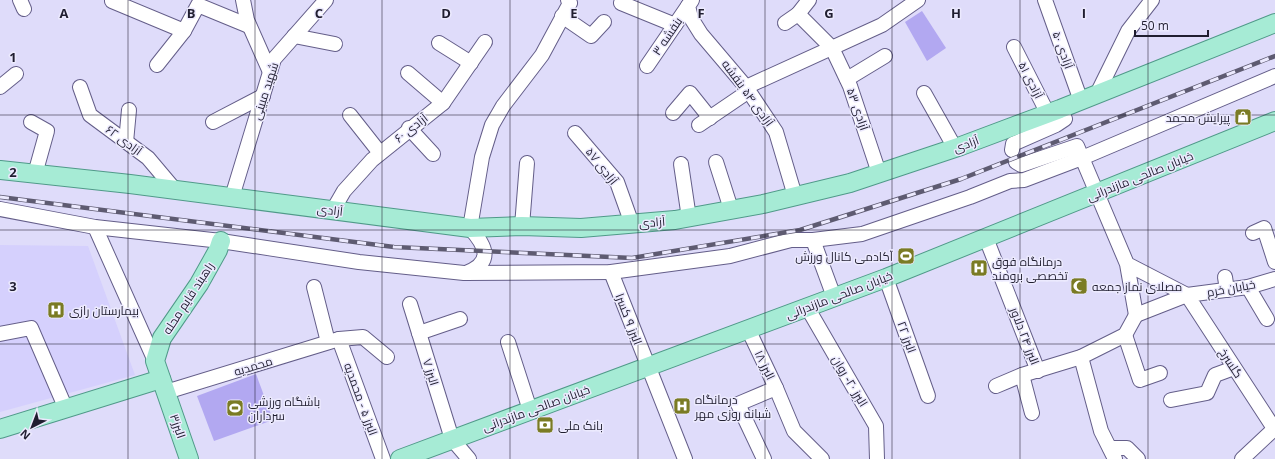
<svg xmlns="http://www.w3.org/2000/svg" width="1275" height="459" viewBox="0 0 1275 459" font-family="'Open Sans',Cairo,sans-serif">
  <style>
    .built { fill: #d5d0fd }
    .green { fill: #b2a8f1 }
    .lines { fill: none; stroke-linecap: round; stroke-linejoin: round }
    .minor-casing { stroke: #645e89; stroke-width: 16 }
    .major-casing { stroke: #509a89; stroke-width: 20 }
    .minor { stroke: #fff; stroke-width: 14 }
    .major { stroke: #a6ebd5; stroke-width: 18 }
    .rail-casing { stroke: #5e5b71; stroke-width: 4.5 }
    .rail { stroke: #eceafe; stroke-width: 3; stroke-dasharray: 9; stroke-linecap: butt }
    .grid { fill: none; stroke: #201e30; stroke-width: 1; stroke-opacity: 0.55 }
    .labels { text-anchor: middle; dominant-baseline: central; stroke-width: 3; stroke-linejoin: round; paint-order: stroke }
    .street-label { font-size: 12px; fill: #201e30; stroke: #eceafe }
    .poi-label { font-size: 12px; fill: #201e30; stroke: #eceafe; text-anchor: start }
    .grid-label { font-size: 13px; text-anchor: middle; font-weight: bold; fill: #201e30; stroke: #eceafe; stroke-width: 3; stroke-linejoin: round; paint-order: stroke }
  </style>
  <rect width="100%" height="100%" fill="#dfdcfa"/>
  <!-- built -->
  <polygon class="built" points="0,245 88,246 135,375 0,412"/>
  <!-- green -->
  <g class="green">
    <polygon points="922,11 946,48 927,61 905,22"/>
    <polygon points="256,374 273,420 214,441 197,396"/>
  </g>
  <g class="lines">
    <!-- minor casing -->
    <g class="minor-casing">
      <g id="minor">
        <polyline points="20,0 24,9"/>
        <polyline points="243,0 247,20 270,72"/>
        <polyline points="692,0 688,6 691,18 701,34 746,87 776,132 795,196"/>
        <polyline points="1045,0 1081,101"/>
        <polyline points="112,1 184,31"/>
        <polyline points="621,3 675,25"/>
        <polyline points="798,14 809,0"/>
        <polyline points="562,16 591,36 604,22"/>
        <polyline points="785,23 798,14 832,48 850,86 879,173"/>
        <polyline points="294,36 335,44"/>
        <polyline points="439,43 471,63"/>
        <polyline points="1014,47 1048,114"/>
        <polyline points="157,65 184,31 198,5 249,26"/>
        <polyline points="647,66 688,6"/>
        <polyline points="408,73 443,103"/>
        <polyline points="847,79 885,56"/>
        <polyline points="0,87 16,74"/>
        <polyline points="80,87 90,115 148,158 175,190"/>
        <polyline points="746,87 882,25 918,0"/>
        <polyline points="924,93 955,148"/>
        <polyline points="1097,94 1128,31 1152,0"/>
        <polyline points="673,113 690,93 710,118"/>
        <polyline points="350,115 380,153"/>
        <polyline points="31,122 47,131 35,174"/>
        <polyline points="213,122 263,96"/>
        <polyline points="699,125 749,91"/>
        <polyline points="409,128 433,154"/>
        <polyline points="575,133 617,182 632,224"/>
        <polyline points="126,142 129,110"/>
        <polyline points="1012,150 1013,144 1056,125 1065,119 1060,109"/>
        <polyline points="716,162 731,209"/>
        <polyline points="1016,162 1021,165 1077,146 1127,264 1136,315 1187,295 1127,264"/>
        <polyline points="681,164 689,218"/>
        <polyline points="232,197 274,59 326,0"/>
        <polyline points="0,209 95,227 221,241 359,262 464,273 611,272 730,256 791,240 813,240 862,234 970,197 1010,181 1024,180 1082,158 1275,76"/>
        <polyline points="333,210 344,191 372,160 443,103 485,42"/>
        <polyline points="522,226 527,163"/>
        <polyline points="95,227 155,361"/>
        <polyline points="1253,233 1264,228 1275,262"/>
        <polyline points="986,238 1038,371"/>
        <polyline points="813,240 834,297"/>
        <polyline points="611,272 685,459"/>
        <path d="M466 273C494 262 486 246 470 228L482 157 492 125 503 106 542 55 570 3 568 0"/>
        <polyline points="1225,277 1227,290"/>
        <polyline points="886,278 928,396"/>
        <polyline points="1275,279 1248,287 1187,295 1275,430"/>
        <polyline points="314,287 328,342"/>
        <polyline points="1248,287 1267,319"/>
        <polyline points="410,304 452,439 469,459"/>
        <polyline points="807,307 876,426 877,459"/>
        <polyline points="748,329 776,388 794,431 822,459"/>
        <polyline points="419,333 460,319"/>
        <polyline points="0,334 31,328 66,409"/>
        <polyline points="1125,335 1140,380 1160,373"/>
        <polyline points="339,339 383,459"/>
        <polyline points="508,342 530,410"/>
        <polyline points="1081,357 1101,431 1115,459"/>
        <polyline points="1022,375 1032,413"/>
        <polyline points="996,386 1022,375 1081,357 1125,335 1136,315"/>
        <polyline points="166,392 339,339 363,337 387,357"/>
        <polyline points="1171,400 1207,393 1215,375 1234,368"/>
        <polyline points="1110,448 1127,448 1138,459"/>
        <polyline points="764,459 738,404 776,388"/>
        <polyline points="1242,459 1274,429"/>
      </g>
    </g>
    <!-- major casing -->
    <g class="major-casing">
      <g id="major">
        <polyline points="0,170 130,184 470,228 522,226 581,228 675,220 763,204 850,183 961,146 1060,109 1275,23"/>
        <polyline points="0,429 161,379"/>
        <polyline points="189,459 155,361 162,338 199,284 218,250 221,241"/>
        <polyline points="400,459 886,278 1275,121"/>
      </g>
    </g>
    <!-- minor -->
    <use href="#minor" class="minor"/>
    <!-- major -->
    <use href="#major" class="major"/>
    <!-- rail casing -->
    <g class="rail-casing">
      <polyline id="rail" points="0,197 394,247 632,258 800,230 961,179 1275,56"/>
    </g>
    <!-- rail -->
    <use href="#rail" class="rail"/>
  </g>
  <!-- grid -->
  <path class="grid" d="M128 0V459M255 0V459M382 0V459M510 0V459M638 0V459M765 0V459M892 0V459M1020 0V459M1148 0V459M0 115H1275M0 230H1275M0 344H1275"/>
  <!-- icons -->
  <defs>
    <g id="shop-square" transform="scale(0.9)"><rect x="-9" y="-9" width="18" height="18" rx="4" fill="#7a7b24" stroke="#eceafe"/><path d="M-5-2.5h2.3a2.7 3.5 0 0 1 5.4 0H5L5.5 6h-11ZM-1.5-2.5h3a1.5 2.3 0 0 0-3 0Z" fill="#fff"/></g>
    <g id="stadium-square" transform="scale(0.9)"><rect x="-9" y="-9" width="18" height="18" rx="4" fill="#7a7b24" stroke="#eceafe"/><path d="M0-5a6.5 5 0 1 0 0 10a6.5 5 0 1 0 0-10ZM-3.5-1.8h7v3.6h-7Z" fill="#fff"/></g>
    <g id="hospital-square" transform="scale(0.9)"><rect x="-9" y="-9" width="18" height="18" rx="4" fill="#7a7b24" stroke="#eceafe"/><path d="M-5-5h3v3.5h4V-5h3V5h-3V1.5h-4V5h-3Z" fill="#fff"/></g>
    <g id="mosque-square" transform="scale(0.9)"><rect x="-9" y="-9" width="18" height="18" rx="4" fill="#7a7b24" stroke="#eceafe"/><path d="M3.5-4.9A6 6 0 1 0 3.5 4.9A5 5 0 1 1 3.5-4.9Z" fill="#fff"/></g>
    <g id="bank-square" transform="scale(0.9)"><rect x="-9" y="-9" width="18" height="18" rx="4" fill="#7a7b24" stroke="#eceafe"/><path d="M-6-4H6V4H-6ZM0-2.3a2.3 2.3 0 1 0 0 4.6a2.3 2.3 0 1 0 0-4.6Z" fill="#fff"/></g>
  </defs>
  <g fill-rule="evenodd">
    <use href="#shop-square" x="1243" y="117"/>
    <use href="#stadium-square" x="906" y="256"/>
    <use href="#hospital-square" x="979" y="268"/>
    <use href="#mosque-square" x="1079" y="286"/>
    <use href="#hospital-square" x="56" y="310"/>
    <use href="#hospital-square" x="682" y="406"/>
    <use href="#stadium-square" x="235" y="408"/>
    <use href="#bank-square" x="545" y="425"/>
  </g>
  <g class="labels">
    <!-- street labels -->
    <g class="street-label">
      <text transform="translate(667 36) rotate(-56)">بنفشه ۳</text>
      <text transform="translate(1063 50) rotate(70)">آزادی ۵۰</text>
      <text transform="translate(1031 80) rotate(63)">آزادی ۵۱</text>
      <text transform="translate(265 91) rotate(-72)">شهید مبینی</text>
      <text transform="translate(748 93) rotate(54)">آزادی ۵۴ بنفشه</text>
      <text transform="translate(858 109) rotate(71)">آزادی ۵۳</text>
      <text transform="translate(411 128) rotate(-38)">آزادی ۶۰</text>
      <text transform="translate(124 140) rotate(36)">آزادی ۶۲</text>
      <text transform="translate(966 144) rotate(-20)">آزادی</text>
      <text transform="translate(602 166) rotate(52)">آزادی ۵۷</text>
      <text transform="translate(1140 176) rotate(-22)">خیابان صالحی مازندرانی</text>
      <text transform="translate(330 210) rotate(6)">آزادی</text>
      <text transform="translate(652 222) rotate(-4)">آزادی</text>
      <text transform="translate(1231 288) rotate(-10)">خیابان خرم</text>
      <text transform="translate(839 295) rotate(-21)">خیابان صالحی مازندرانی</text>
      <text transform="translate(188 298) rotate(-57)">راهبند قایم محله</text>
      <text transform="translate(629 319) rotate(69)">البرز ۹ کسرا</text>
      <text transform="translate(1025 336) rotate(69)">البرز ۲۴ دلاور</text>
      <text transform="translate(907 337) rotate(70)">البرز ۲۲</text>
      <text transform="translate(1231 363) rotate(57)">گلسرخ</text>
      <text transform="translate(765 365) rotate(64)">البرز ۱۸</text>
      <text transform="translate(253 366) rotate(-17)">محمدیه</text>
      <text transform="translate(431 372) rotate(73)">البرز ۷</text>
      <text transform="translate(850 381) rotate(59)">البرز ۲۰- روان</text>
      <text transform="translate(361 399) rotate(70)">البرز ۵ - محمدیه</text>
      <text transform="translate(536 408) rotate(-20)">خیابان صالحی مازندرانی</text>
      <text transform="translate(178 426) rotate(71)">البرز۳</text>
    </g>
    <!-- poi labels -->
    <g class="poi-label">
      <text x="1230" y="117" text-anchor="end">پیرایش محمد</text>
      <text x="893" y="256" text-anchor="end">آکادمی کانال ورزش</text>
      <text x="992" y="261">درمانگاه فوق<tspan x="992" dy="14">تخصصی برومند</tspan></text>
      <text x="1092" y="286">مصلای نماز جمعه</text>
      <text x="69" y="310">بیمارستان رازی</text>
      <text x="695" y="399">درمانگاه<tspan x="695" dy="14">شبانه روزی مهر</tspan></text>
      <text x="248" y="401">باشگاه ورزشی<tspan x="248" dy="14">سرداران</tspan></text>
      <text x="558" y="425">بانک ملی</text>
    </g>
  </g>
  <g class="grid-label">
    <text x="64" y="18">A</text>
    <text x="191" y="18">B</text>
    <text x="319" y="18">C</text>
    <text x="446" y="18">D</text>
    <text x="574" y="18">E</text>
    <text x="701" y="18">F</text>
    <text x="829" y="18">G</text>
    <text x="956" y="18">H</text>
    <text x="1084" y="18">I</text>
    <text x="13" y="62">1</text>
    <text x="13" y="177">2</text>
    <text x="13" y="291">3</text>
  </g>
  <!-- north arrow -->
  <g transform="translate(32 427) rotate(222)" stroke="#eceafe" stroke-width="3" paint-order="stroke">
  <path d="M0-3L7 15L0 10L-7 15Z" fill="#201e30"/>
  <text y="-6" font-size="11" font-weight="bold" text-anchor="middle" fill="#201e30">N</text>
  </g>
  <!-- scale -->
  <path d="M1135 30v6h73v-6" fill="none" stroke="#201e30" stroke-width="2"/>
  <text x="1141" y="30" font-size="12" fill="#201e30" stroke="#eceafe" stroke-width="3" paint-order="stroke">50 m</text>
</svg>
